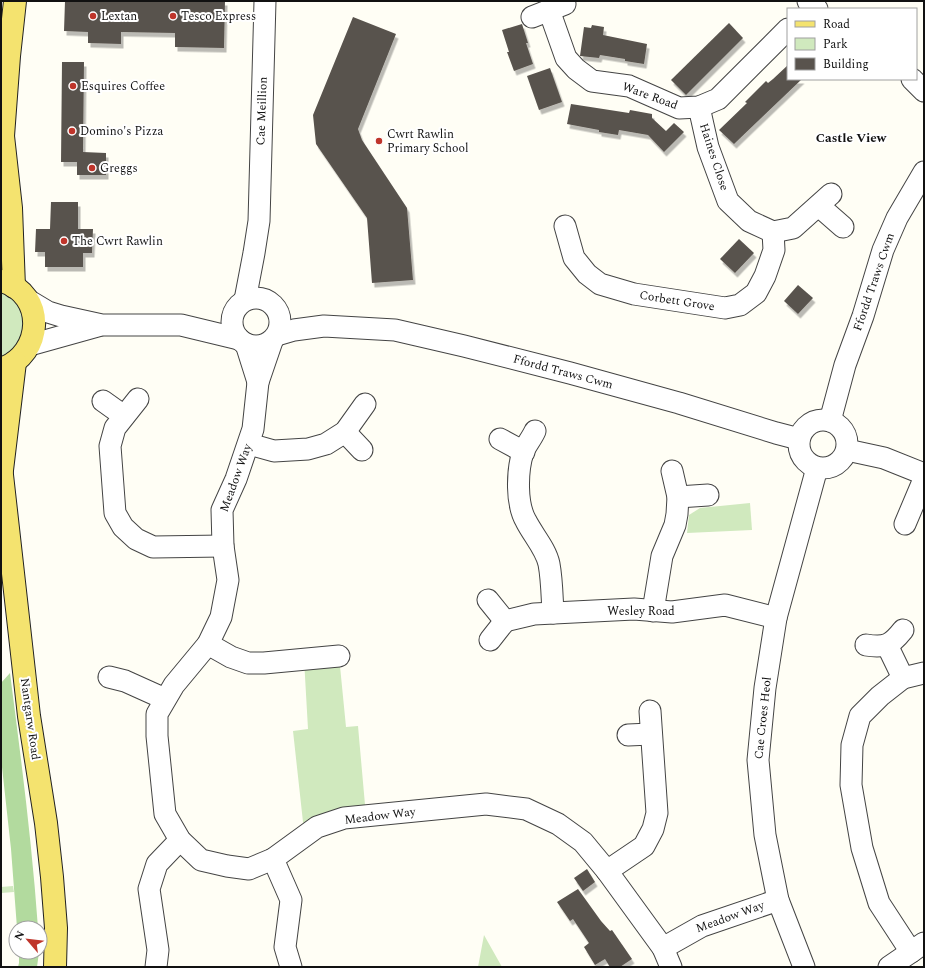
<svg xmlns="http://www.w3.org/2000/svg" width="925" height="968" viewBox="0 0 925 968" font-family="Spectral,serif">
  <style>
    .green { fill: #d0e9be }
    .forest { fill: #b2da9e }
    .building { fill: #59534d; filter: url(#shadow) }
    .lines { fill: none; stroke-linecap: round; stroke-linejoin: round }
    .minor-casing { stroke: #444; stroke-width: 23 }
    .major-casing { stroke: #222; stroke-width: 24 }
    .minor { stroke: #fff; stroke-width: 21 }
    .major { stroke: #f4e36f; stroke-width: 22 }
    .poi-dot { fill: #bf352b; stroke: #fff; stroke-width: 1.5 }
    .labels { text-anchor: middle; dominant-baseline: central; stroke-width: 4; stroke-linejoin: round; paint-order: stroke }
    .poi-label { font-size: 12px; fill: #111; stroke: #fff; text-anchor: start }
    .street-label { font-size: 12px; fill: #111; stroke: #fff }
    .neighbourhood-label { font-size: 13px; font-weight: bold; fill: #111; stroke: #fff }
  </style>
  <defs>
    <filter id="shadow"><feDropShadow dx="2.5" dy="4.5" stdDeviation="0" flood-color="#0004"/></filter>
  </defs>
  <rect width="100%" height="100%" fill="#fffef5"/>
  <!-- green -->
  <g class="green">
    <polygon points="1,291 17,302 24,318 22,336 12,351 1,357"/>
    <polygon points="750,503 752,530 687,533 689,515 700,508"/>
    <polygon points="339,656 346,727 358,726 366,816 308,834 303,822 293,731 308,729 304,659"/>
    <polygon points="13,886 14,892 1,893 1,887"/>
    <polygon points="484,935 502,967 478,967"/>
  </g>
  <!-- forest -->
  <g class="forest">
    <path d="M10 673C21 758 32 843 38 928H17L11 849 1 758V683Z"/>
    <polygon points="19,952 39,952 37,967 18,967 19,963"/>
  </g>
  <!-- building -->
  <g class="building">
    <polygon points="65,1 225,1 224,48 175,47 175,33 121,32 121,44 88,43 88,32 64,31"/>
    <polygon points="353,17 396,34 358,129 362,140 407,208 413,280 372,283 367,218 316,144 313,115"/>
    <polygon points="729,23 743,38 686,95 671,80"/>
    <polygon points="522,24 528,43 526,43 533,64 514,71 507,52 509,52 502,30"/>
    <polygon points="592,25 604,27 603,35 647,44 644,64 625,61 625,59 600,55 599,58 580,56 584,27 591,28"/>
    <polygon points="62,62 84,62 83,152 106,153 106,175 77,175 77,162 61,162"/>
    <polygon points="788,65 788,79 802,79 734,144 719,130 747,103 745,102 766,81 768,83 773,79"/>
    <polygon points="550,68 562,102 539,110 527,76"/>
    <polygon points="571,104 629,113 630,110 652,114 652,118 666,131 674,123 684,132 664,152 648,135 619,130 618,135 599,132 599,130 567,124"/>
    <polygon points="51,202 78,202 78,229 93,229 92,253 83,253 83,267 45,267 45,252 35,252 36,229 50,229"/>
    <polygon points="739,239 754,253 735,273 720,259"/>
    <polygon points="798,285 813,298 798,314 784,301"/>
    <polygon points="587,869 595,882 583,891 574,878"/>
    <polygon points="578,889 601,921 610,931 612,930 632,959 620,967 610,967 605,959 595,965 584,947 589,943 573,919 570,921 557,902"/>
  </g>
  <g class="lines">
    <!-- minor casing -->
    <g class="minor-casing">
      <g id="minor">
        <polyline points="808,1 811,7 817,9"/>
        <polyline points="549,10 566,58 576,69 592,81 629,86 679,108 699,107 718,99 788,29"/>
        <polyline points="532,17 565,4"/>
        <polyline points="912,79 924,91"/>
        <polyline points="699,107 708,147 728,201 749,221 773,232 793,228 831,194"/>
        <polyline points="819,206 843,227"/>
        <polyline points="565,226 574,258 587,274 600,284 634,294 725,308 740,305 756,293 765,276 774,250 773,232"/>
        <circle cx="256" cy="322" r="24"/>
        <polyline points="28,300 48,312 61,316 102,325 181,325 239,339"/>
        <polyline points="245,300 254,253 259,221 265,1"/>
        <polyline points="277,335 294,330 324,326 395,330 464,346 570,373 679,403 776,433 799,439"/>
        <polyline points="246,344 258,382 272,341"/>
        <polyline points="30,345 98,326"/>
        <polyline points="258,382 253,429 236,479 222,510 223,546 228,580 221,617 208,644 174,685 157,714 157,736 165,814 180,840 201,860 227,866 249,869 273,859 317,827 344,818 486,804 526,809 558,824 583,842 607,871 663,948 702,926 778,900"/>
        <polyline points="138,399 115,428 110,446 115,513 123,527 136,539 153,547 223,546"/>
        <polyline points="103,401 124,416"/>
        <circle cx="823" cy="444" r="24"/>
        <polyline points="830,421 845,365 863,316 883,250 897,218 924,172"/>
        <path d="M535 431C532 438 526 445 523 452 517 471 516 504 526 521 533 535 546 549 549 564 552 580 552 597 553 613"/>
        <polyline points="345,432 362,450"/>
        <polyline points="500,439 524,452"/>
        <polyline points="249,444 274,451 308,449 326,444 345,432 365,404"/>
        <polyline points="847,450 884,458 924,474"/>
        <polyline points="678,497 708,495"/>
        <polyline points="905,524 924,479"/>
        <polyline points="488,600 505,621 534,614 634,609 672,612 725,605 776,618"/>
        <polyline points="653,611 662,556 675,525 677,514 678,497 672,471"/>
        <polyline points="490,640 505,621"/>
        <polyline points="208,644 231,657 248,663 264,663 339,656"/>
        <path d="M866 645C886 648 891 645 903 630"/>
        <polyline points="887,645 903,678"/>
        <polyline points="924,673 903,678 880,696 860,716 852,745 851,785 862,848 879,903 911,952 924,943"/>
        <polyline points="109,677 125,681 165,699"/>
        <polyline points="628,735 651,734"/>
        <polyline points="273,859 291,900 285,947 291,967"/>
        <polyline points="607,871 644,846 653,829 657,813 650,711"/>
        <polyline points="663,948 671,967"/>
        <polyline points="156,967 158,950 149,889 157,864 180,840"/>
        <polyline points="804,967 778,900 765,835 758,760 765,688 776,618 817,468"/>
        <polyline points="889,967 911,952"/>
      </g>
    </g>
    <!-- major casing -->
    <g class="major-casing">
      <g id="major">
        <polyline points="3,136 11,208 14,287"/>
        <polyline points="1,145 3,136 9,56 15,1"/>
        <path d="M1 369C44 354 46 294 2 281"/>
        <polyline points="1,466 29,716 46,823 52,877 56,928 55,967"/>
        <polyline points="2,470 15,362"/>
      </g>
    </g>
    <!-- minor -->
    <use href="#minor" class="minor"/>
    <!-- major -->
    <use href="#major" class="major"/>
  </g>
  <!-- markers -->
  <g class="poi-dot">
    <circle cx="93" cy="16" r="4"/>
    <circle cx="173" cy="16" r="4"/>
    <circle cx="73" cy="86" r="4"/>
    <circle cx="72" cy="131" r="4"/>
    <circle cx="379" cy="141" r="4"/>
    <circle cx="92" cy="168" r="4"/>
    <circle cx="64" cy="241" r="4"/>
  </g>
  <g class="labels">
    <!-- poi labels -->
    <g class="poi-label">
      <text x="101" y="16">Lextan</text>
      <text x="181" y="16">Tesco Express</text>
      <text x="81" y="86">Esquires Coffee</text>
      <text x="80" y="131">Domino's Pizza</text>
      <text x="387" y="134">Cwrt Rawlin<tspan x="387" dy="14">Primary School</tspan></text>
      <text x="100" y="168">Greggs</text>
      <text x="72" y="241">The Cwrt Rawlin</text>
    </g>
    <!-- street labels -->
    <g class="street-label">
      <text transform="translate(650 96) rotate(20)">Ware Road</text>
      <text transform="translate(262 111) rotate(-88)">Cae Meillion</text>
      <text transform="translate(714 157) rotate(72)">Haines Close</text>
      <text transform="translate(874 282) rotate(-71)">Ffordd Traws Cwm</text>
      <text transform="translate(677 301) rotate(9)">Corbett Grove</text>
      <text transform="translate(563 372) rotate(15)">Ffordd Traws Cwm</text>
      <text transform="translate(236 478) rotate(-70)">Meadow Way</text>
      <text x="641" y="611">Wesley Road</text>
      <text transform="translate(763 718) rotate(-84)">Cae Croes Heol</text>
      <text transform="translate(30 719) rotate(82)">Nantgarw Road</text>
      <text transform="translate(380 816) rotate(-7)">Meadow Way</text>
      <text transform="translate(730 917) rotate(-20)">Meadow Way</text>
    </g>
    <!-- neighbourhood labels -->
    <g class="neighbourhood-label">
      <text x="851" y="138">Castle View</text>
    </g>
  </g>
  <!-- border -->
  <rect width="925" height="968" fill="none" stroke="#111111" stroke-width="4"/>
  <!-- legend -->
  <rect x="787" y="8" width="130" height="72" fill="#ffffff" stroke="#a0a0a0"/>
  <rect x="795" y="21" width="20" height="6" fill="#f4e36f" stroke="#a0a0a0"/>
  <text x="823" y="28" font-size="12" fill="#111111">Road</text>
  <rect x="795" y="38" width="20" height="12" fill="#d0e9be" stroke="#a0a0a0"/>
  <text x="823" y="48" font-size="12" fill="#111111">Park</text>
  <rect x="795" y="58" width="20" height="12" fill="#59534d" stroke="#a0a0a0"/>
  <text x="823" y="68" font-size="12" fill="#111111">Building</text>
  <!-- north arrow -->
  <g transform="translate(28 940) rotate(298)"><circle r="19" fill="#ffffff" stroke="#a0a0a0"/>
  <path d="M0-3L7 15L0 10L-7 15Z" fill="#bf352b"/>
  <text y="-6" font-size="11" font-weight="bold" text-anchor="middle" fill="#111111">N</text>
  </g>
</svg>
